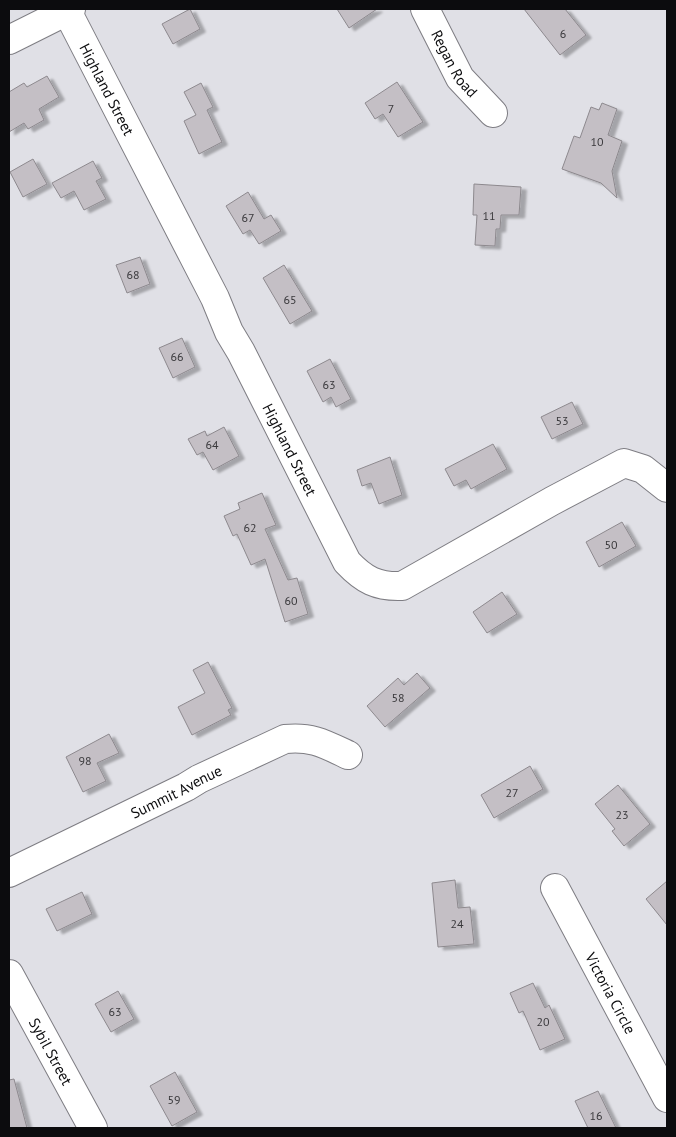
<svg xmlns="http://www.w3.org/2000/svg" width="676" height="1137" viewBox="0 0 676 1137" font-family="'PT Sans',sans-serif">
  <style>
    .building { fill: #c4bfc5; stroke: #8d898e; filter: url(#shadow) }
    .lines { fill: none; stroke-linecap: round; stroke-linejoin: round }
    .minor-casing { stroke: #7e7d83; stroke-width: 30 }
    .minor { stroke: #fff; stroke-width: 28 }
    .labels { text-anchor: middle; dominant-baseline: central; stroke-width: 5; stroke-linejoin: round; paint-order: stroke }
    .number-label { font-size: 12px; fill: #3a393c }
    .street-label { font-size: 15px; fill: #0c0c0e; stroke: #ededf3 }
  </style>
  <defs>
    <filter id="shadow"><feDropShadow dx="5.5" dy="3" stdDeviation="1" flood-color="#0004"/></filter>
  </defs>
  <rect width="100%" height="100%" fill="#e0e0e6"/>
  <!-- building -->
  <g class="building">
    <polygon points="190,9 200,29 173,44 162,24"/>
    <polygon points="337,9 377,9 349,28"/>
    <polygon points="524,9 565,9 586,35 560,55"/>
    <polygon points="47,76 59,97 39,109 44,120 28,129 24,123 9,132 9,92 24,83 27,87"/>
    <polygon points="397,82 423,122 398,137 383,114 375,119 365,103"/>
    <polygon points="201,83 213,107 207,110 222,142 199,154 184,121 196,115 184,92"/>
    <polygon points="602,103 617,109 608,135 622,141 612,171 617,198 601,183 562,169 574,136 580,138 591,107 599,110"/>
    <polygon points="33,159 47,184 23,197 10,172"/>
    <polygon points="93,161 102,178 96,181 106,199 84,210 74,191 61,198 52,183"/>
    <polygon points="474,184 521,187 519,215 501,215 500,229 496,229 495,246 475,245 477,215 473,215"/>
    <polygon points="248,192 264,219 271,215 281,231 259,244 250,230 243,234 226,206"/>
    <polygon points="140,257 150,284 127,293 116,265"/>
    <polygon points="284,265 312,311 290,324 263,278"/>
    <polygon points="182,338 195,367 173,378 159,348"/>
    <polygon points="330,359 351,399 336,407 331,397 323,402 307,371"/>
    <polygon points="572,402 583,424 552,439 541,417"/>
    <polygon points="224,427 239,456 213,470 203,452 197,455 188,439 205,431 207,436"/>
    <polygon points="493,444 507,469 471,489 466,480 454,486 445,469"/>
    <polygon points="390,457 402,495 379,504 371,483 362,486 357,470"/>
    <polygon points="262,493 276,525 265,529 288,580 297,578 308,614 285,622 265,559 251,565 237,534 233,536 224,516 240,509 238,503"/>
    <polygon points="622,522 636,546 599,567 586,542"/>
    <polygon points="502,592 517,614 487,633 473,612"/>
    <polygon points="208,662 232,708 228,710 231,715 192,735 178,707 205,693 193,670"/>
    <polygon points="417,673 430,688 385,727 367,706 398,678 404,685"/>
    <polygon points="109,734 119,753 97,763 106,781 83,792 66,757"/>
    <polygon points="530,766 543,789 494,818 481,795"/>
    <polygon points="618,785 650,824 624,846 612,831 615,829 595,804"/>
    <polygon points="455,880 458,908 470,907 474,944 438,947 432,883"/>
    <polygon points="667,881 667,925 646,899"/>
    <polygon points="82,892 92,914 57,931 46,909"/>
    <polygon points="533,983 545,1008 549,1005 565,1039 540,1050 523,1011 519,1013 510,993"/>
    <polygon points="118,991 134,1019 111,1032 95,1004"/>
    <polygon points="175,1072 197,1112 172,1126 150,1086"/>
    <polygon points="14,1079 27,1128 9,1128 9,1080"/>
    <polygon points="598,1091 616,1128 588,1128 575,1101"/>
  </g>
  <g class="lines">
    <!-- minor casing -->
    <g class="minor-casing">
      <g id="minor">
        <path id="s1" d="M425 9 460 78 493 113"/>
        <path id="s2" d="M67 11 215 298 229 332 241 352 347 562C364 580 377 587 402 586L552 501 624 463 643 469 667 488"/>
        <polyline points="9,40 71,9"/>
        <path id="s3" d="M9 873 186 787 199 779 285 739C311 736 325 744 348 755"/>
        <path id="s4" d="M555 888 667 1098"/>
        <path id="s5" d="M9 974 93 1128"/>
      </g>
    </g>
    <!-- minor -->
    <use href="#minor" class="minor"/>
  </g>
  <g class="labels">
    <!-- number labels -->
    <g class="number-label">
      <text x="563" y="33">6</text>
      <text x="391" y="108">7</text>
      <text x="597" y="141">10</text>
      <text x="489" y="215">11</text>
      <text x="248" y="217">67</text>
      <text x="133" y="274">68</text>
      <text x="290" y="299">65</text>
      <text x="177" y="356">66</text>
      <text x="329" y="384">63</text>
      <text x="562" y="420">53</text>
      <text x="212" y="444">64</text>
      <text x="250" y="527">62</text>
      <text x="611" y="544">50</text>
      <text x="291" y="600">60</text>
      <text x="398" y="697">58</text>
      <text x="85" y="760">98</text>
      <text x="512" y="792">27</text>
      <text x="622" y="814">23</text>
      <text x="457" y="923">24</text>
      <text x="115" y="1011">63</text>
      <text x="543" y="1021">20</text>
      <text x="174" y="1099">59</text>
      <text x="596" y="1115">16</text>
    </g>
    <!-- street labels -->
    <g class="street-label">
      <text stroke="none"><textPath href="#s1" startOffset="62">Regan Road</textPath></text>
      <text stroke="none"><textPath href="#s2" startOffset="88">Highland Street</textPath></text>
      <text stroke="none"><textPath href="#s2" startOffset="492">Highland Street</textPath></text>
      <text stroke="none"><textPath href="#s3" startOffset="186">Summit Avenue</textPath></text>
      <text stroke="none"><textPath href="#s4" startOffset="119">Victoria Circle</textPath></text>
      <text stroke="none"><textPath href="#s5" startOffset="88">Sybil Street</textPath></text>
    </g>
  </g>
  <!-- border -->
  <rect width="676" height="1137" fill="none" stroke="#0c0c0e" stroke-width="20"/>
</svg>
